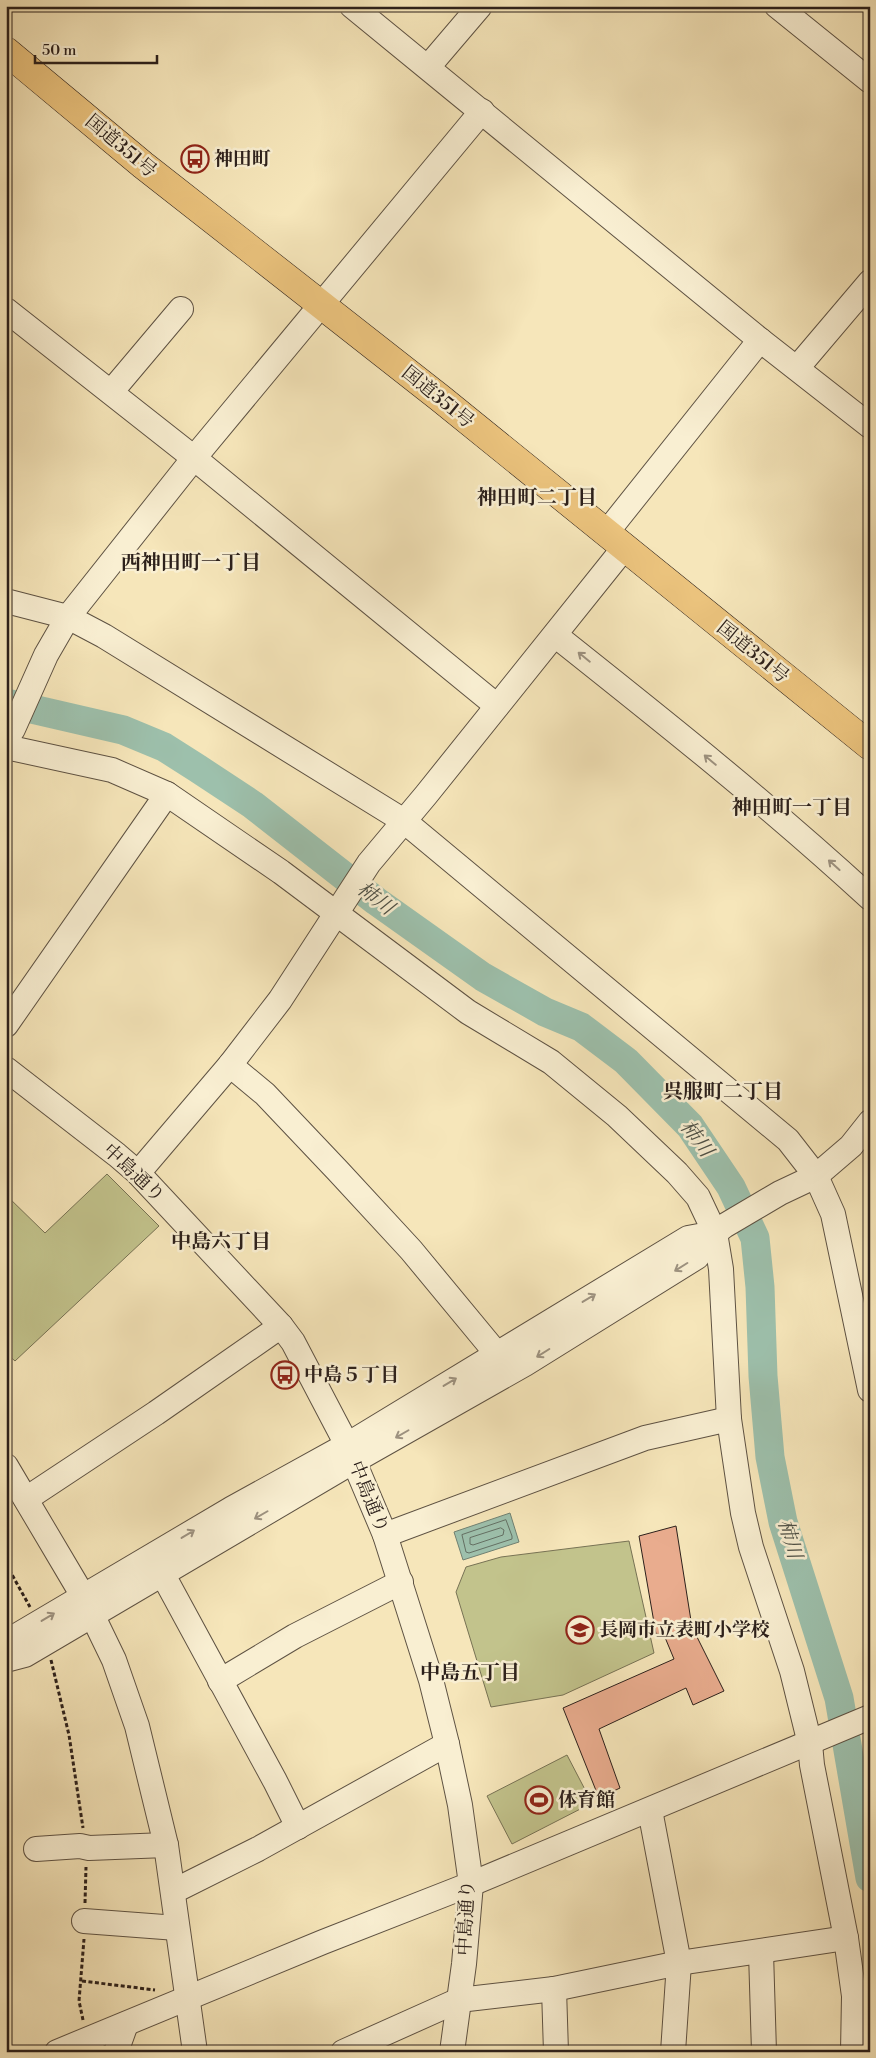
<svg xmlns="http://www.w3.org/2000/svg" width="876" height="2058" viewBox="0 0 876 2058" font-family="'Libre Bodoni','Noto Serif JP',serif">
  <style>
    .green { fill: #c2c38c; stroke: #777254 }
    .water { fill: #9dc0ac; stroke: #708072 }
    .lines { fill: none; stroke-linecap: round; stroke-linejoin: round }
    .shore { stroke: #647064; stroke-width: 1 }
    .river { stroke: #9dc0ac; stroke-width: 29 }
    .building { fill: #e9ac8e; stroke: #2c201b }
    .minor-casing { stroke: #5e5243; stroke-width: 26 }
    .highway-casing { stroke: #2c201b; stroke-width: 29 }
    .path { stroke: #2c201b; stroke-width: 3; stroke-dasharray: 4 2.5; stroke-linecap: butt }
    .minor { stroke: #f9efd2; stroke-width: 24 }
    .highway { stroke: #ebc37d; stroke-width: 28 }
    .oneway { stroke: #9d9280 }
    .labels { text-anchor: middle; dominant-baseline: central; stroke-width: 5; stroke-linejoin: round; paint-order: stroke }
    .street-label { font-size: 19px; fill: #2c201b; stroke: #f9efd2 }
    .poi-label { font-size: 19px; font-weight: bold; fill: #2c201b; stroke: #f9efd2; text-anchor: start }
    .neighbourhood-label { font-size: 20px; font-weight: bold; fill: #2c201b; stroke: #f9efd2 }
    .water-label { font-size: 20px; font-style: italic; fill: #4e5046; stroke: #f9efd2 }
  </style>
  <rect width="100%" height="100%" fill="#f6e6ba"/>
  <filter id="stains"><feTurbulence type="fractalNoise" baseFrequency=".004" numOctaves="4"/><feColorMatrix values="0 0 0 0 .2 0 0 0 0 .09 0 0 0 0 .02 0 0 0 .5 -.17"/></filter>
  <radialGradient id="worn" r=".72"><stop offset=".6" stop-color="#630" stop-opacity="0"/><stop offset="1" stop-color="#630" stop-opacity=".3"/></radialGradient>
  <!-- green -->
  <g class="green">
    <polygon points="107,1174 159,1226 15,1361 6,1353 6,1195 45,1233"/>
    <polygon points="629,1541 654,1653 563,1695 491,1707 456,1592 466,1567 501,1557"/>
    <polygon points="567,1755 592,1803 512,1844 487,1796"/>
  </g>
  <!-- water -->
  <polygon class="water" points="510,1513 519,1542 463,1560 454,1532"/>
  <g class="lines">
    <!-- shore -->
    <g class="shore">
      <polygon points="506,1520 512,1536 512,1539 469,1553 466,1552 462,1535"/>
      <polygon points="501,1528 504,1530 503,1535 473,1545 470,1544 470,1538"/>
    </g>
    <!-- river -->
    <polyline class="river" points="6,703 123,730 164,747 197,768 253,805 376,901 483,977 545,1012 581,1027 626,1061 690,1126 731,1187 755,1238 760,1287 763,1376 770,1457 783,1522 839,1698 870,1878"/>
  </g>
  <!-- building -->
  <polygon class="building" points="676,1526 692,1627 724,1691 693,1705 686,1688 599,1729 620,1788 599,1798 563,1708 674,1659 664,1635 656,1634 639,1536"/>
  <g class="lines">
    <!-- minor casing -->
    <g class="minor-casing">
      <g id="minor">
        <polyline points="352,6 760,340 870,426"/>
        <polyline points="777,6 870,81"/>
        <polyline points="428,67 480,6"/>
        <polyline points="6,310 194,458 497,706"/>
        <polyline points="797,368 870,282"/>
        <polyline points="111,392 181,309"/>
        <polyline points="607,532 760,340"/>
        <polyline points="6,601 68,617 104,636 404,821 788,1140 816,1176 833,1214 870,1390"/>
        <path d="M555 635C662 720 769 805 870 898"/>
        <polyline points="6,740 13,729 46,655 68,617 194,458 482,111"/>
        <polyline points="6,747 112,770 167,794 281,872 468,1012 551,1062 617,1116 677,1173 698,1197 715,1233 721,1269 729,1419 743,1513 751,1547 792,1671 810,1744 812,1765 846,1938 854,1996 853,2052"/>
        <polyline points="6,1025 167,794"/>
        <polyline points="230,1065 265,1094 338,1171 411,1250 497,1354"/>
        <polyline points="6,1069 117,1155 138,1173 281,1326 293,1342 347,1445 385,1535 431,1680 447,1744 460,1805 471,1884 464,1964 452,2052"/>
        <polyline points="138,1173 230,1065 280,1000 369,863 426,795 624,548"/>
        <polyline points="6,1466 83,1596 114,1660 137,1726 166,1845 195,2052"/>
        <polyline points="26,1499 156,1413 281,1326"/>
        <polyline points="385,1535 645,1438 729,1419"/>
        <polyline points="162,1573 275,1781 298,1827"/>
        <polyline points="6,1642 231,1509 347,1445 688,1238 715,1233"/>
        <polyline points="6,1660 25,1655 42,1645 354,1461 525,1364 697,1257 715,1233 724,1226 780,1193 816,1176 851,1146 870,1122"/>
        <polyline points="220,1681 295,1636 401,1582"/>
        <polyline points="650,1810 679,1963 673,2052"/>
        <polyline points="36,1849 80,1846 89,1848 166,1845"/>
        <polyline points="174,1891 258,1849 447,1744"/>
        <polyline points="84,1921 177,1928"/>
        <polyline points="761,1952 764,2052"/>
        <polyline points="554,1989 556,2052"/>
        <polyline points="57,2052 323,1942 471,1884 870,1717"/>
        <polyline points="116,2052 126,2024"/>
        <polyline points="343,2052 459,2000 554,1989 679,1963 846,1938"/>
      </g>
    </g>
    <!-- highway casing -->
    <g class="highway-casing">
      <polyline id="highway" points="6,51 143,165 440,398 870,746"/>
    </g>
    <!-- path -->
    <g class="path">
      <polyline points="6,1564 30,1607"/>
      <polyline points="51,1660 69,1735 83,1828"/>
      <polyline points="85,1903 86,1867"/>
      <polyline points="82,1981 155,1990"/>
      <polyline points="83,2020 79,2001 84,1939"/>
    </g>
    <!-- minor -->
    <use href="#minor" class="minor"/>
    <!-- highway -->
    <use href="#highway" class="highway"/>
  </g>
  <!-- one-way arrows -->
  <defs><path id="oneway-shaft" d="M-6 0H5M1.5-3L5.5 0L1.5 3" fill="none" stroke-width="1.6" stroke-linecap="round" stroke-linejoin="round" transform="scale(1.25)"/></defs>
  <g class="oneway">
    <use href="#oneway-shaft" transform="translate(584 657) rotate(-141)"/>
    <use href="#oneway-shaft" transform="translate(710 760) rotate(-140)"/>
    <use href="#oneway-shaft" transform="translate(834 865) rotate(-138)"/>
    <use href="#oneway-shaft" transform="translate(681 1267) rotate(148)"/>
    <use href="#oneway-shaft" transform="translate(589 1298) rotate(-31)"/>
    <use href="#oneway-shaft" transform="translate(543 1353) rotate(148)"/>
    <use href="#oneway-shaft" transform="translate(450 1382) rotate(-31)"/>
    <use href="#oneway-shaft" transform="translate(402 1434) rotate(150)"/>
    <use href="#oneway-shaft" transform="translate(261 1515) rotate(150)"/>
    <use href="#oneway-shaft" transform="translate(188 1534) rotate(-31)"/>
    <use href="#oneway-shaft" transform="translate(48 1617) rotate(-31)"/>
  </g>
  <!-- icons -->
  <defs>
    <g id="bus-ring" transform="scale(1.4375)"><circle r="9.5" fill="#f9efd2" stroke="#8f2418" stroke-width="1.5"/><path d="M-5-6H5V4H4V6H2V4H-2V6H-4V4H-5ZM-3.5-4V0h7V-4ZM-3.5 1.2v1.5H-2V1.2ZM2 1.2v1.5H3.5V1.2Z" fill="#8f2418"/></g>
    <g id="school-ring" transform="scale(1.4375)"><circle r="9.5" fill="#f9efd2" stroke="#8f2418" stroke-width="1.5"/><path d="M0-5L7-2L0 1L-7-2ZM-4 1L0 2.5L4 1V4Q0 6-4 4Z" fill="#8f2418"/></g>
    <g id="stadium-ring" transform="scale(1.4375)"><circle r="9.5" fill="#f9efd2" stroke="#8f2418" stroke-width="1.5"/><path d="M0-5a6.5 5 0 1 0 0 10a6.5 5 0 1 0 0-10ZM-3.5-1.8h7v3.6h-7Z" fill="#8f2418"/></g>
  </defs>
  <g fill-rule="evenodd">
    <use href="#bus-ring" x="195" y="159"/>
    <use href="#bus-ring" x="285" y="1375"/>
    <use href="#school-ring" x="580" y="1630"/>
    <use href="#stadium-ring" x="539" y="1800"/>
  </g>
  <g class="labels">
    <!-- street labels -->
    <g class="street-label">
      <text transform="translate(121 146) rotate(40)">国道351号</text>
      <text transform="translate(438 397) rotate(39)">国道351号</text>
      <text transform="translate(753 652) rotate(39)">国道351号</text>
      <text transform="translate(134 1173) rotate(43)">中島通り</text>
      <text transform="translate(369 1497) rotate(68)">中島通り</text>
      <text transform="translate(466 1918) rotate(-87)">中島通り</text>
    </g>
    <!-- poi labels -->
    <g class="poi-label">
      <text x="214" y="159">神田町</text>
      <text x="304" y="1375">中島５丁目</text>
      <text x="599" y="1630">長岡市立表町小学校</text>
      <text x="558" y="1800">体育館</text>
    </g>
    <!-- neighbourhood labels -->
    <g class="neighbourhood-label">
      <text x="537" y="498">神田町二丁目</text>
      <text x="191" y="563">西神田町一丁目</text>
      <text x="792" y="808">神田町一丁目</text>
      <text x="723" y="1092">呉服町二丁目</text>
      <text x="221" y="1242">中島六丁目</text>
      <text x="470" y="1673">中島五丁目</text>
    </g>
    <!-- water labels -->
    <g class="water-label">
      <text transform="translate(375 899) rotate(37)">柿川</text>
      <text transform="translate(696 1139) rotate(53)">柿川</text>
      <text transform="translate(789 1539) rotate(74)">柿川</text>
    </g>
  </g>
  <!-- margin -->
  <rect width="876" height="2058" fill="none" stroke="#f6e6ba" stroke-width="25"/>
  <rect x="8" y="8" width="861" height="2043" fill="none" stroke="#2c201b" stroke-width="2.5"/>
  <rect x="12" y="12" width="851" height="2033" fill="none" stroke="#2c201b"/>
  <!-- scale -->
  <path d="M35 55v8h122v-8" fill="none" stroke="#2c201b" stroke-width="2.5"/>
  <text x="42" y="55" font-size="15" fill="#2c201b" stroke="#f9efd2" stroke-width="4" paint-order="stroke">50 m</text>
  <rect width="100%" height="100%" filter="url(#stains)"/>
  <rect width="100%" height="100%" fill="url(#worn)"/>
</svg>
